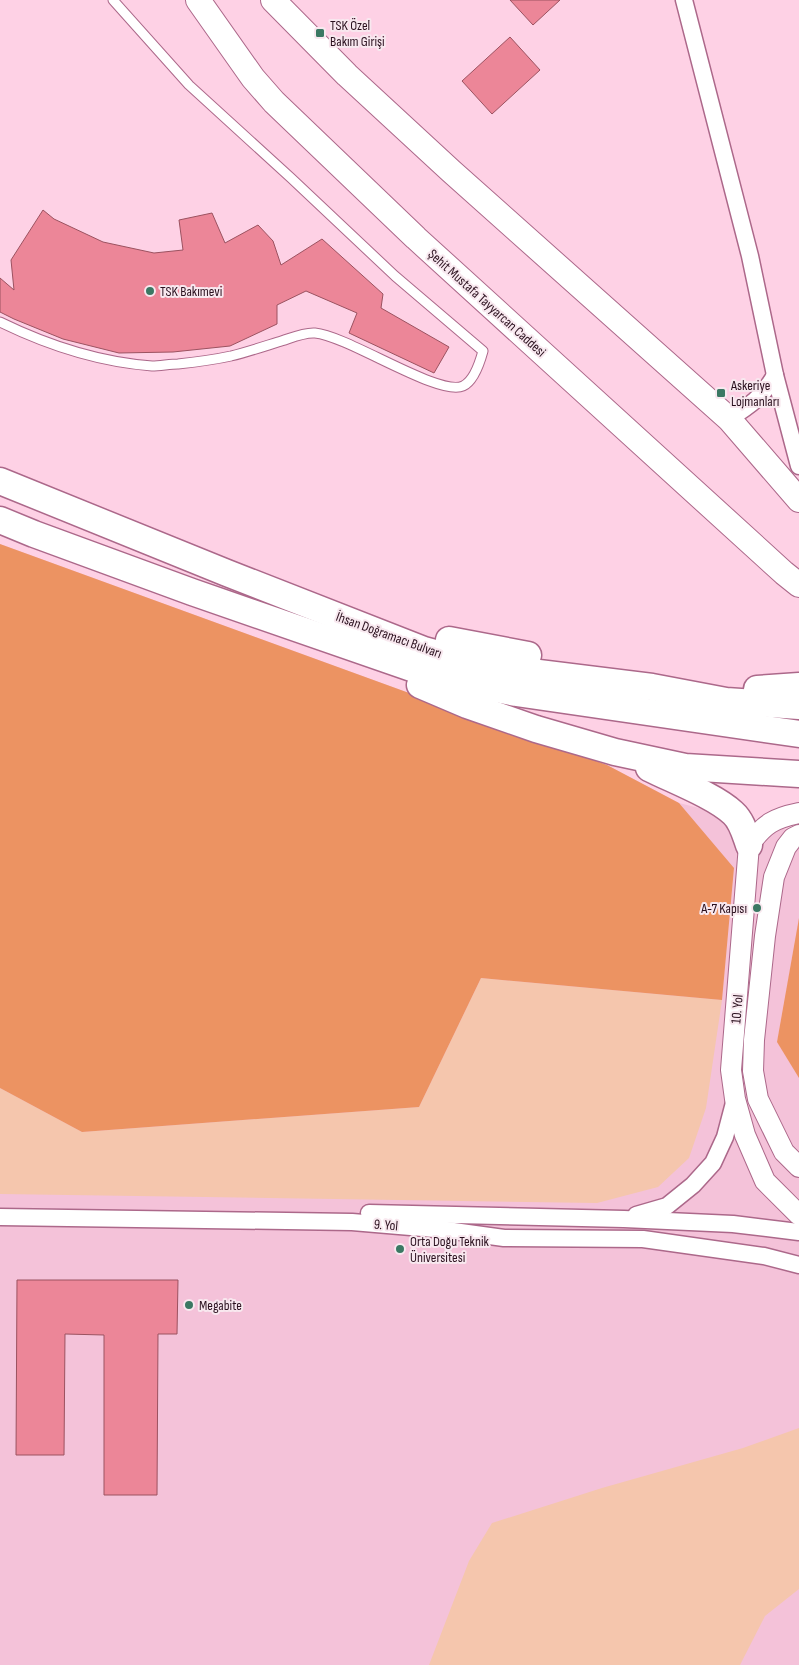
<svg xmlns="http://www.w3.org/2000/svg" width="799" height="1665" viewBox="0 0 799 1665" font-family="'Sofia Sans Condensed',sans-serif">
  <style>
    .built { fill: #f4c2d9 }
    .green { fill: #f5c6ad }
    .forest { fill: #ec9362 }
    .building { fill: #ec8698; stroke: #9b5260 }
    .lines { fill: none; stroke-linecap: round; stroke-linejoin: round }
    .service-casing { stroke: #ac688a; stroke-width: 11 }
    .minor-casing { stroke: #ac688a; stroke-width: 19 }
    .tertiary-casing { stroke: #ac688a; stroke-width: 22 }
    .secondary-casing { stroke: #ac688a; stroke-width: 26 }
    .primary-casing { stroke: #ac688a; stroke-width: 29 }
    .service { stroke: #fff; stroke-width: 9 }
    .minor { stroke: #fff; stroke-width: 16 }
    .tertiary { stroke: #fff; stroke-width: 20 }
    .secondary { stroke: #fff; stroke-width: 24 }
    .primary { stroke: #fff; stroke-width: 26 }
    .poi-dot { fill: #3b7863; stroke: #f8e8ef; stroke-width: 2 }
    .labels { text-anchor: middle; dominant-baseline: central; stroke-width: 4; stroke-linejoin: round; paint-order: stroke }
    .poi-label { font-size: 14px; fill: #2a101e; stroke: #f8e8ef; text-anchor: start }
    .street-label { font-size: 14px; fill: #2a101e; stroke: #f8e8ef }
  </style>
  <rect width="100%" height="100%" fill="#fed1e5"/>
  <!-- built -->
  <polygon class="built" points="0,544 607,765 679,803 799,833 799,1665 0,1665"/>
  <!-- green -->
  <g class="green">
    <polygon points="481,978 722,1000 706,1108 689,1158 658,1187 597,1203 0,1194 0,1088 82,1132 419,1107"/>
    <polygon points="799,1428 799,1589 765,1616 740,1665 429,1665 469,1561 492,1523 602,1488 743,1448"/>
  </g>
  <!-- forest -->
  <g class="forest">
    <polygon points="0,544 607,765 679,803 734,868 722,1000 481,978 419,1107 82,1132 0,1088"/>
    <polygon points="799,918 799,1078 777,1042"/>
  </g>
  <!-- building -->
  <g class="building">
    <polygon points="510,0 560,0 533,25"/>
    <polygon points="510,37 540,70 492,114 462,81"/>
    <polygon points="43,210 54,219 103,242 154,253 183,250 179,220 212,213 225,243 258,225 273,241 281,265 322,239 383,294 381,308 449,347 434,373 349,333 357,313 306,291 277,305 277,324 230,346 173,352 119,353 63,339 14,319 0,312 0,278 14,290 11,260"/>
    <polygon points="17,1280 178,1280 177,1334 158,1334 157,1495 104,1495 104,1335 65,1334 64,1455 16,1455"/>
  </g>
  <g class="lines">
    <!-- service casing -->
    <g class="service-casing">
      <path id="service" d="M0 322C47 345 99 362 152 366 160 366 170 364 178 364 196 362 213 360 231 356 247 352 262 347 278 342 289 339 303 332 315 333 348 336 439 397 463 386 474 381 480 362 483 351L395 276 291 178 189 85 113 0"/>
    </g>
    <!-- minor casing -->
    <g class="minor-casing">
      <g id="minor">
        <polyline points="684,0 750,256 775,375 799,466"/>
        <path d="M729 419C749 406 763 397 775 375"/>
        <polyline points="369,1213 624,1219 733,1224 799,1232"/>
        <polyline points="636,1215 667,1206 693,1185 713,1163 725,1137 735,1099"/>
        <polyline points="0,1217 352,1222 446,1230 504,1238 643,1239 764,1256 799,1265"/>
      </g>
    </g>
    <!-- tertiary casing -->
    <g class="tertiary-casing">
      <g id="tertiary">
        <path d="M799 813C774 818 764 824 749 845L731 1070 735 1099 745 1135 765 1181 799 1215"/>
        <polyline points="799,835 793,838 786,847 774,877 765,936 754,1040 753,1071 758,1099 784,1152 799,1167"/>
      </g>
    </g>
    <!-- secondary casing -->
    <g class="secondary-casing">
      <g id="secondary">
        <polyline points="198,0 253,78 274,102 416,238 784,573 799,585"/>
        <polyline points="273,0 347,75 451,171 729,419 799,500"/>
      </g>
    </g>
    <!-- primary casing -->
    <g class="primary-casing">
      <g id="primary">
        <polyline points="0,481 227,573 424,650 483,666 652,687 726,701 799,706"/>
        <polyline points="0,520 34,534 192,592 423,672 477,685 516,693 799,734"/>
        <polyline points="449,640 528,655"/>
        <polyline points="420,685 467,705 536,729 615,752 685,767 799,774"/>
        <polyline points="757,689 799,686"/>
        <path d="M649 768C673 780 715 796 733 813 742 821 745 834 749 845"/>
      </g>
    </g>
    <!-- service -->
    <use href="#service" class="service"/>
    <!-- minor -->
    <use href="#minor" class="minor"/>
    <!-- tertiary -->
    <use href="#tertiary" class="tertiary"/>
    <!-- secondary -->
    <use href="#secondary" class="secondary"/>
    <!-- primary -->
    <use href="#primary" class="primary"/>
  </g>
  <!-- markers -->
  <g class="poi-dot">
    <rect x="315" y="28" width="10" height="10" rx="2.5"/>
    <circle cx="150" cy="291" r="5"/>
    <rect x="716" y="388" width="10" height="10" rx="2.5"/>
    <circle cx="757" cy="908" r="5"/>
    <circle cx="400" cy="1249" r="5"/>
    <circle cx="189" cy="1305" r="5"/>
  </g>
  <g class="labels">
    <!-- poi labels -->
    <g class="poi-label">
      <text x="330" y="25">TSK Özel<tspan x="330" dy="16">Bakım Girişi</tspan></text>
      <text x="160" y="291">TSK Bakımevi</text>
      <text x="731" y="385">Askeriye<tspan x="731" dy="16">Lojmanları</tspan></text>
      <text x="747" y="908" text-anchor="end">A-7 Kapısı</text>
      <text x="410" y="1241">Orta Doğu Teknik<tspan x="410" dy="16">Üniversitesi</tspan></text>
      <text x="199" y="1305">Megabite</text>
    </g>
    <!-- street labels -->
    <g class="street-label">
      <text transform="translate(487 303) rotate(42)">Şehit Mustafa Tayyarcan Caddesi</text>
      <text transform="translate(389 635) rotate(20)">İhsan Doğramacı Bulvarı</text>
      <text transform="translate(737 1009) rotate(-85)">10. Yol</text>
      <text transform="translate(386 1225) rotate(5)">9. Yol</text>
    </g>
  </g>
</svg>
